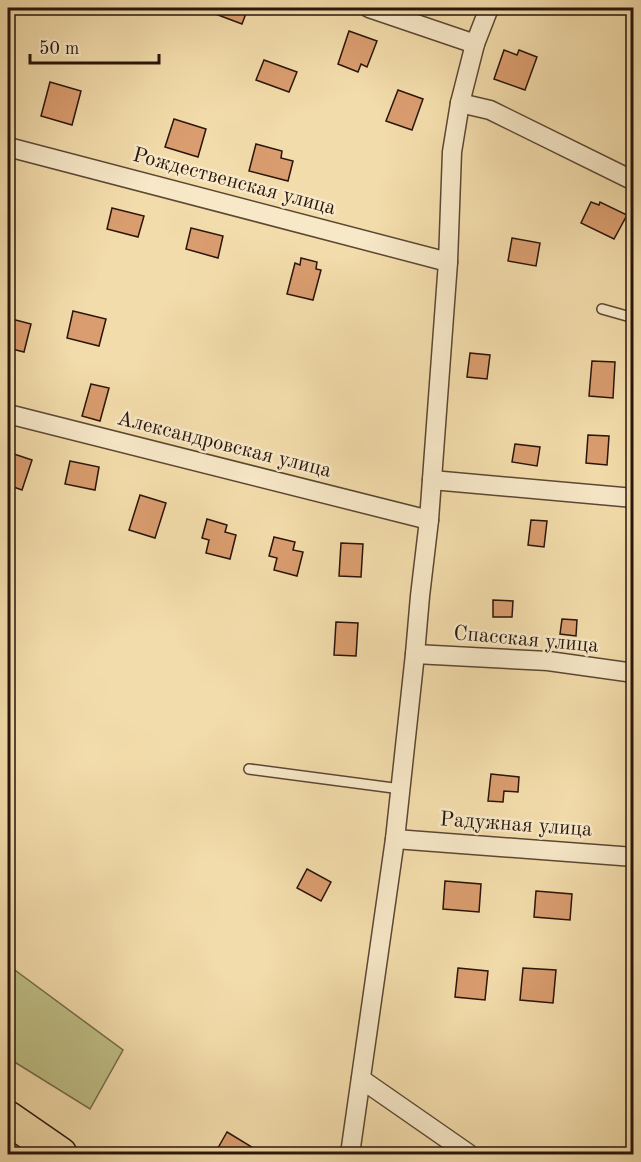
<svg xmlns="http://www.w3.org/2000/svg" width="641" height="1162" viewBox="0 0 641 1162" font-family="'Old Standard TT',serif">
  <style>
    .green { fill: #bfbf86; stroke: #746a48; stroke-width: 1.5 }
    .building { fill: #da9d6f; stroke: #29150b; stroke-width: 1.5 }
    .lines { fill: none; stroke-linecap: round; stroke-linejoin: round }
    .lane-casing { stroke: #5c4733; stroke-width: 12 }
    .street-casing { stroke: #5c4733; stroke-width: 21 }
    .highway-casing { stroke: #29150b; stroke-width: 36 }
    .lane { stroke: #f7e8c8; stroke-width: 9 }
    .street { stroke: #f7e8c8; stroke-width: 18 }
    .highway { stroke: #f3dcab; stroke-width: 33 }
    .labels { text-anchor: middle; dominant-baseline: central; stroke-width: 5; stroke-linejoin: round; paint-order: stroke }
    .street-label { font-size: 21px; fill: #29150b; stroke: #f7e8c8 }
  </style>
  <rect width="100%" height="100%" fill="#f3dcab"/>
  <filter id="stains"><feTurbulence type="fractalNoise" baseFrequency=".00333" numOctaves="4"/><feColorMatrix values="0 0 0 0 .2 0 0 0 0 .09 0 0 0 0 .02 0 0 0 .5 -.17"/></filter>
  <radialGradient id="worn" r=".72"><stop offset=".6" stop-color="#630" stop-opacity="0"/><stop offset="1" stop-color="#630" stop-opacity=".3"/></radialGradient>
  <!-- green -->
  <polygon class="green" points="8,965 123,1050 90,1109 8,1058"/>
  <!-- building -->
  <g class="building">
    <polygon points="202,8 248,8 242,24 202,9"/>
    <polygon points="349,31 377,41 367,67 361,64 358,72 338,64"/>
    <polygon points="504,50 517,55 519,50 537,57 525,90 494,79"/>
    <polygon points="264,60 297,72 289,92 256,80"/>
    <polygon points="50,82 81,91 72,125 41,116"/>
    <polygon points="398,90 423,99 412,130 386,121"/>
    <polygon points="174,119 206,129 198,157 165,147"/>
    <polygon points="256,144 282,151 281,158 293,161 288,181 249,171"/>
    <polygon points="591,202 599,205 600,202 627,215 614,239 581,223"/>
    <polygon points="112,208 144,216 138,237 107,229"/>
    <polygon points="191,228 223,236 218,258 186,249"/>
    <polygon points="512,238 540,243 536,266 508,261"/>
    <polygon points="301,258 317,262 316,269 321,270 313,300 287,294 295,263 300,265"/>
    <polygon points="73,311 106,319 99,346 67,338"/>
    <polygon points="8,318 31,324 24,352 8,348"/>
    <polygon points="470,353 490,355 487,379 467,377"/>
    <polygon points="592,361 615,362 613,398 589,396"/>
    <polygon points="91,384 109,388 100,421 82,416"/>
    <polygon points="588,435 609,436 607,465 586,463"/>
    <polygon points="515,444 540,447 537,466 512,462"/>
    <polygon points="8,452 32,460 22,490 8,485"/>
    <polygon points="70,461 99,467 95,490 65,484"/>
    <polygon points="140,495 166,503 155,538 129,530"/>
    <polygon points="207,519 227,525 225,532 236,535 230,559 206,553 209,540 202,538"/>
    <polygon points="531,520 547,521 544,547 528,545"/>
    <polygon points="274,537 295,542 293,550 303,552 297,576 274,570 277,558 269,556"/>
    <polygon points="341,543 363,544 361,577 339,576"/>
    <polygon points="493,600 513,601 512,617 493,617"/>
    <polygon points="562,619 577,620 576,636 560,634"/>
    <polygon points="336,622 358,623 356,656 334,655"/>
    <polygon points="491,774 519,777 518,792 504,791 503,802 488,801"/>
    <polygon points="307,869 331,882 321,901 297,888"/>
    <polygon points="445,881 481,884 479,912 443,909"/>
    <polygon points="536,891 572,894 570,920 534,917"/>
    <polygon points="458,968 488,971 485,1000 455,997"/>
    <polygon points="523,968 556,970 553,1003 520,1000"/>
    <polygon points="227,1132 265,1155 214,1155"/>
  </g>
  <g class="lines">
    <!-- lane casing -->
    <g class="lane-casing">
      <g id="lane">
        <polyline points="602,309 634,318"/>
        <polyline points="249,769 401,789"/>
      </g>
    </g>
    <!-- street casing -->
    <g class="street-casing">
      <g id="street">
        <polyline points="369,8 475,44"/>
        <polyline points="460,103 490,110 634,181"/>
        <polyline points="8,147 448,262"/>
        <polyline points="8,414 429,520"/>
        <polyline points="432,480 634,498"/>
        <polyline points="415,654 548,661 634,673"/>
        <polyline points="395,839 634,857"/>
        <polyline points="361,1079 469,1154"/>
        <polyline points="350,1154 395,839 415,654 420,596 429,520 448,262 452,152 460,103 475,44 489,8"/>
      </g>
    </g>
    <!-- highway casing -->
    <g class="highway-casing">
      <polyline id="highway" points="8,1118 60,1154"/>
    </g>
    <!-- lane -->
    <use href="#lane" class="lane"/>
    <!-- street -->
    <use href="#street" class="street"/>
    <!-- highway -->
    <use href="#highway" class="highway"/>
  </g>
  <g class="labels">
    <!-- street labels -->
    <g class="street-label">
      <text transform="translate(234 182) rotate(15)">Рождественская улица</text>
      <text transform="translate(224 445) rotate(14)">Александровская улица</text>
      <text transform="translate(526 640) rotate(5)">Спасская улица</text>
      <text transform="translate(516 825) rotate(4)">Радужная улица</text>
    </g>
  </g>
  <!-- margin -->
  <rect width="641" height="1162" fill="none" stroke="#f3dcab" stroke-width="30"/>
  <rect x="9" y="9" width="623" height="1144" fill="none" stroke="#29150b" stroke-width="3"/>
  <rect x="15" y="15" width="611" height="1132" fill="none" stroke="#29150b" stroke-width="1.5"/>
  <!-- scale -->
  <path d="M30 54v9h129v-9" fill="none" stroke="#29150b" stroke-width="3"/>
  <text x="39" y="54" font-size="18" fill="#29150b" stroke="#f7e8c8" stroke-width="4.5" paint-order="stroke">50 m</text>
  <rect width="100%" height="100%" filter="url(#stains)"/>
  <rect width="100%" height="100%" fill="url(#worn)"/>
</svg>
